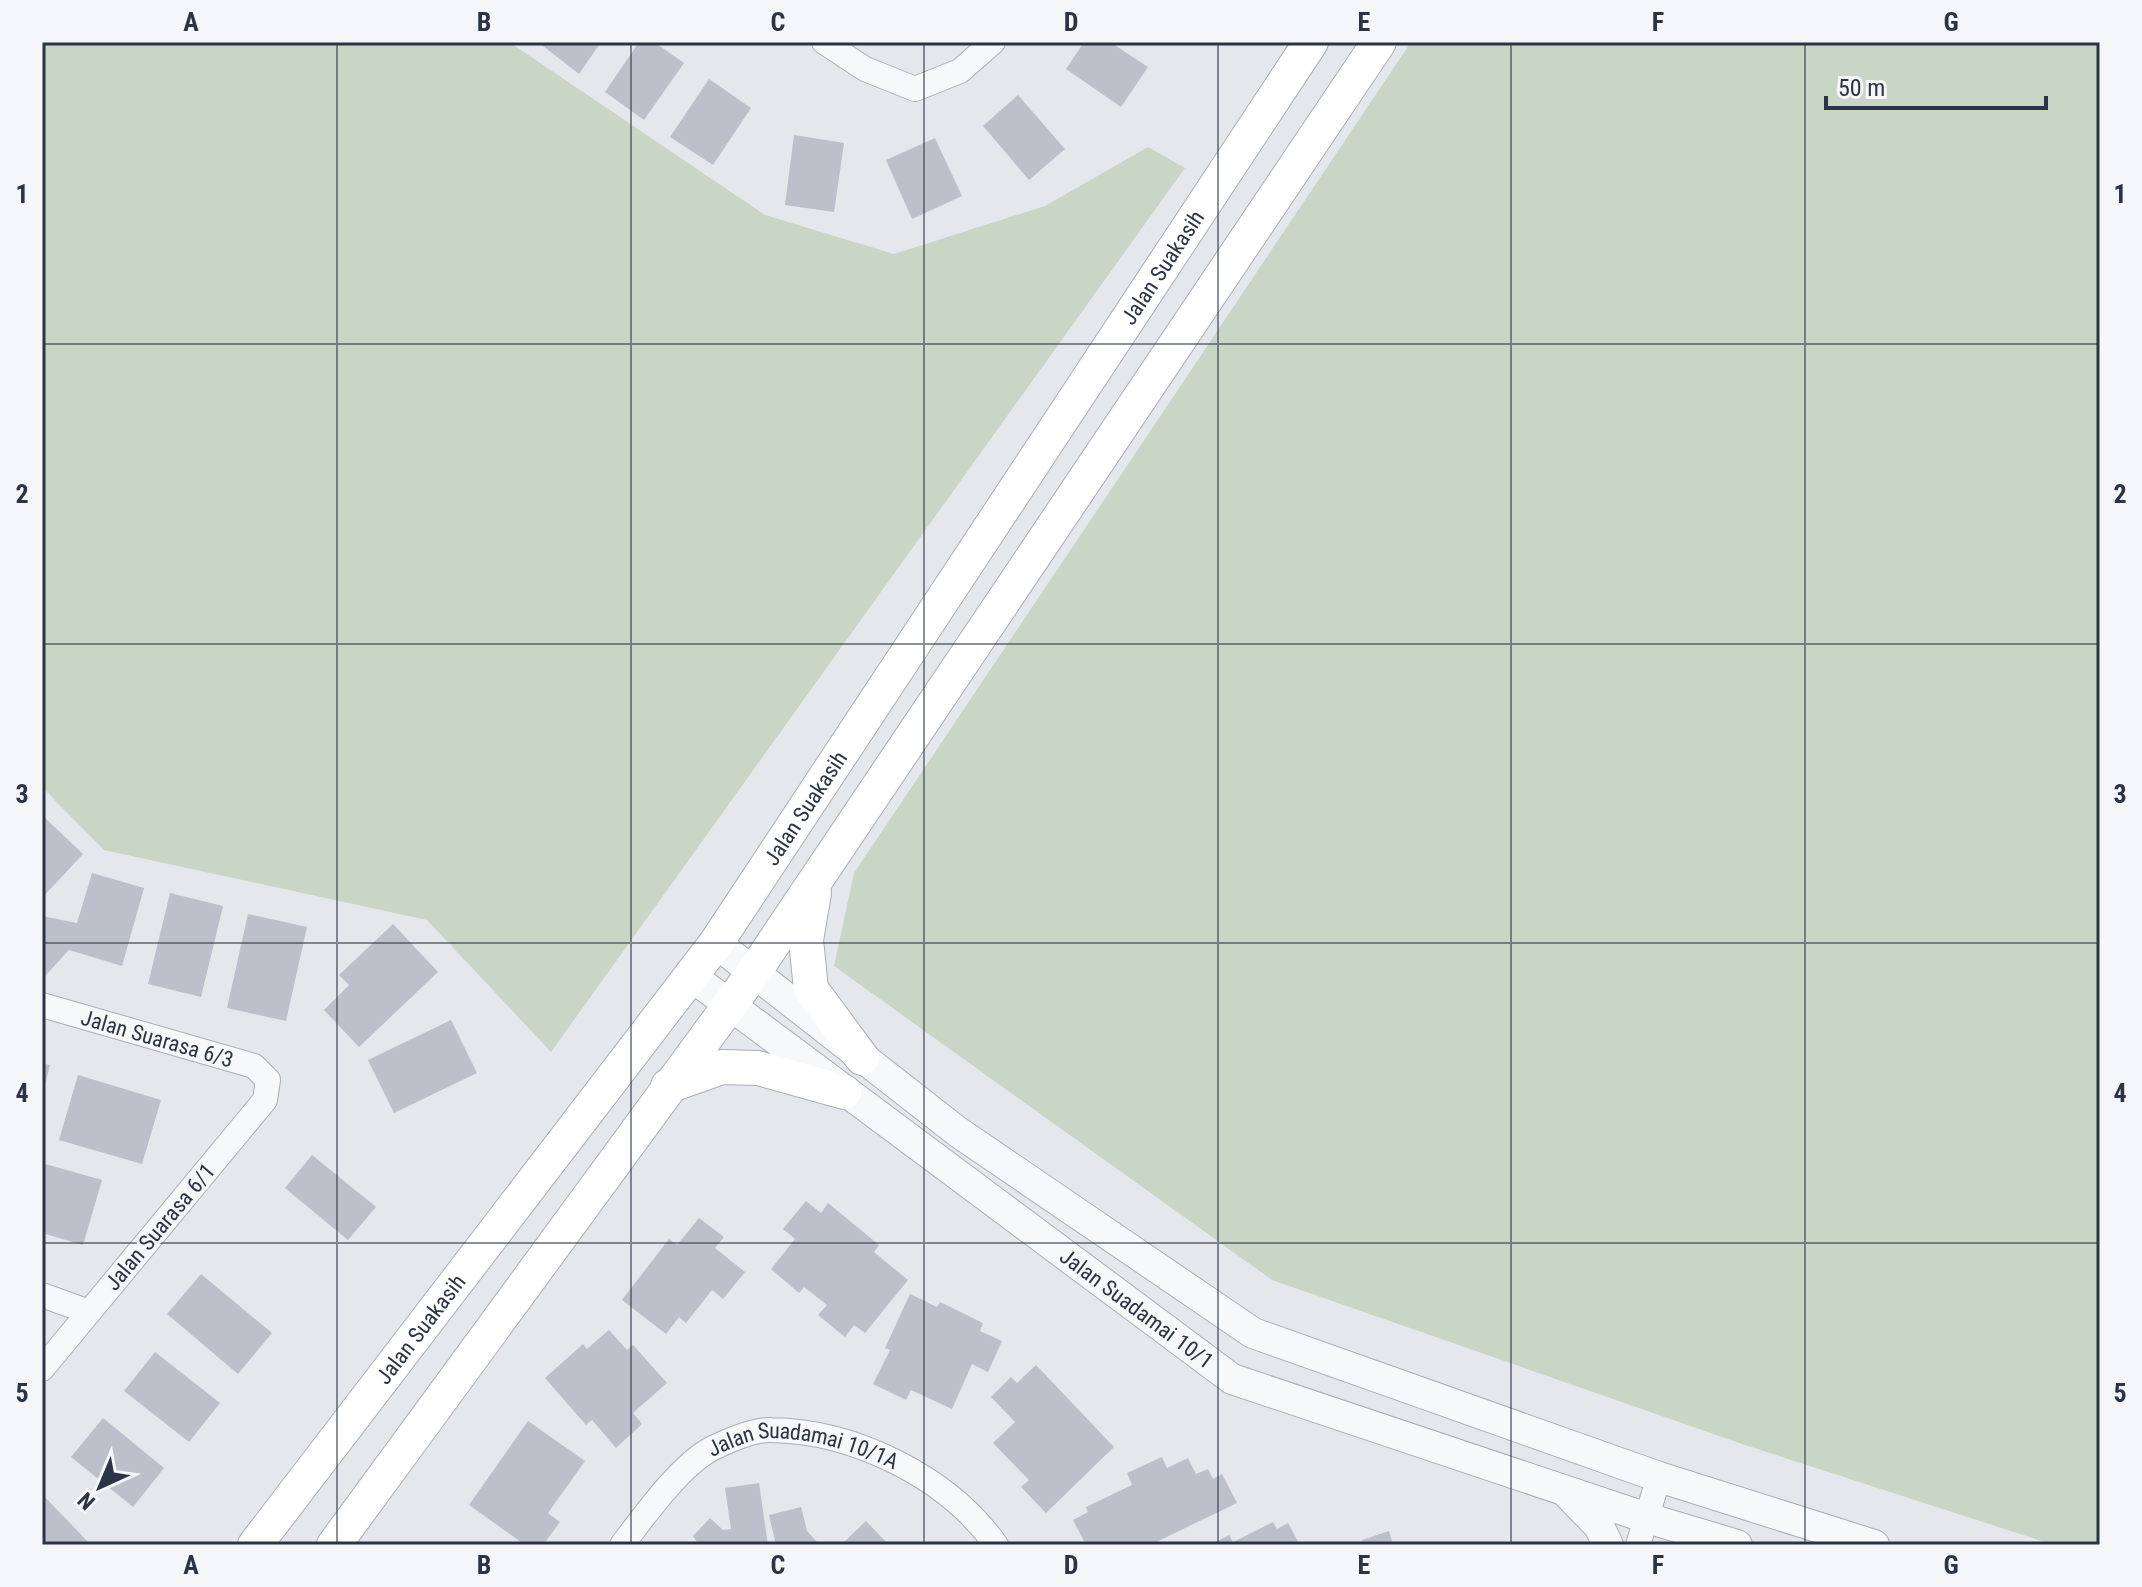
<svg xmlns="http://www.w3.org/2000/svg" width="2142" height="1587" viewBox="0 0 2142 1587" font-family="'Roboto Condensed',sans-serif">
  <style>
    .green { fill: #c9d6c5 }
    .building { fill: #bbc0ca }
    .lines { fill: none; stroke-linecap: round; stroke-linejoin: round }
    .minor-casing { stroke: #a9aeb7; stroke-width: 26 }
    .tertiary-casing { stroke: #a9aeb7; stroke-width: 32 }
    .secondary-casing { stroke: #a9aeb7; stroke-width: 36 }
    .minor { stroke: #f7f8fa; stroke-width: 24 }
    .tertiary { stroke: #f7f8fa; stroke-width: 30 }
    .secondary { stroke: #fff; stroke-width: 34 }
    .grid { fill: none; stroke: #2b3445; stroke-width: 2; stroke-opacity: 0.55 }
    .labels { text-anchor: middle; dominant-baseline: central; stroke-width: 6; stroke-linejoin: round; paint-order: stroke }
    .street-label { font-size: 22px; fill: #2b3445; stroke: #f4f6f9 }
    .neatline { fill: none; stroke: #2b3445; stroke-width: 3 }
    .grid-label { font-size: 26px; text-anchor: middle; font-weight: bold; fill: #2b3445 }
  </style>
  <rect width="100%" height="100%" fill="#e4e7ec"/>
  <!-- green -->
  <g class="green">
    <polygon points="42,42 509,42 765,215 894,254 1045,206 1148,147 1185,168 551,1052 427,920 104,850 42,787"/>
    <polygon points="1411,42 2100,42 2100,1545 2054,1545 1745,1445 1272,1280 834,966 854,873"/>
  </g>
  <!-- building -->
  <g class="building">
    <polygon points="538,42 601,42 579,74"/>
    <polygon points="639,42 654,42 684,63 644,120 605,92"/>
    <polygon points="1084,42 1110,42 1148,67 1121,107 1066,69"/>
    <polygon points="709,79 751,108 713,165 670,137"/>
    <polygon points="1018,95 1065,149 1029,180 983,126"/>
    <polygon points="794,135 844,143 834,212 785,205"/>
    <polygon points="935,138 962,196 912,219 886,160"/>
    <polygon points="42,815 83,854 42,898"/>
    <polygon points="92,873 144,888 122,966 69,950 45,976 42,973 42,916 77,923"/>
    <polygon points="170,893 223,906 201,997 148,984"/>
    <polygon points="248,914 307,927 286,1021 227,1008"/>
    <polygon points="393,924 438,972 359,1047 324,1010 349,985 339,975"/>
    <polygon points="451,1020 477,1073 394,1113 368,1060"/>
    <polygon points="42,1063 50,1065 43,1093 42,1093"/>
    <polygon points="78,1075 161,1100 142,1164 59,1140"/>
    <polygon points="312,1155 376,1207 348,1240 285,1188"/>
    <polygon points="42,1163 102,1180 83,1245 42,1233"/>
    <polygon points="806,1201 821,1213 828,1203 879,1245 874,1252 908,1280 865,1333 854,1325 845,1337 818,1315 827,1305 804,1287 799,1293 771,1269 795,1239 783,1229"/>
    <polygon points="699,1218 724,1237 715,1248 745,1272 723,1299 712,1290 686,1323 679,1317 666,1334 622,1300 669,1239 677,1245"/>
    <polygon points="201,1274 272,1333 238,1374 167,1314"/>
    <polygon points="910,1294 937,1307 940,1302 983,1323 980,1331 1002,1341 988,1372 972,1364 952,1409 911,1390 906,1400 873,1384 890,1350 885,1348"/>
    <polygon points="609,1330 627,1350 633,1345 667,1383 633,1413 642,1424 616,1448 592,1420 586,1425 545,1378 583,1344 587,1349"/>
    <polygon points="155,1352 220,1403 189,1442 124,1391"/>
    <polygon points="1036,1365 1114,1447 1046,1513 1021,1487 1029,1480 993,1443 1015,1422 991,1397 1011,1377 1017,1383"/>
    <polygon points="103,1418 164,1468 133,1507 71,1457"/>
    <polygon points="528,1421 585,1461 548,1513 560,1522 543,1545 525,1545 469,1505"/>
    <polygon points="1162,1457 1167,1468 1188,1458 1196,1474 1208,1469 1213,1479 1222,1474 1237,1503 1150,1545 1086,1545 1073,1520 1088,1512 1086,1507 1132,1485 1127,1473"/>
    <polygon points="759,1483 768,1545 699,1545 693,1536 710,1518 723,1530 731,1529 725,1488"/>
    <polygon points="44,1496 91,1545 42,1545"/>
    <polygon points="801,1507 807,1531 820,1545 776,1545 769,1515"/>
    <polygon points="866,1521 889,1545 841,1545"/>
    <polygon points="1273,1522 1277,1529 1288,1523 1300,1545 1210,1545 1229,1535 1233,1542"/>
    <polygon points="1389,1531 1393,1545 1363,1545 1362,1540"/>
  </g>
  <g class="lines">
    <!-- minor casing -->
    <g class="minor-casing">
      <g id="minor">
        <polyline points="824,42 865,69 915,89 960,71 993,42"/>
        <path id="s1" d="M42 1005 254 1066 268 1080 265 1100 42 1369"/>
        <polyline points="42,1295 89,1312"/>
        <path id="s2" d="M622 1545C644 1516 681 1464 713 1448 727 1441 755 1429 771 1430 854 1431 948 1477 996 1545"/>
        <polyline points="1638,1545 1659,1477"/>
      </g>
    </g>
    <!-- tertiary casing -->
    <g class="tertiary-casing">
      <g id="tertiary">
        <polyline points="716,943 958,1132 1253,1333 1659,1477 1874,1545"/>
        <path id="s3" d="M691 976 1232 1379 1647 1518 1737 1545"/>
        <polyline points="1568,1494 1599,1526 1608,1545"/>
      </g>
    </g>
    <!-- secondary casing -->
    <g class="secondary-casing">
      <g id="secondary">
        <polyline points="814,893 806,940 811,989 862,1058"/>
        <polyline points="668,1086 722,1067 758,1068 844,1092"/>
        <path id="s4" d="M255 1545 716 943 1311 42"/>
        <polyline points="334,1545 754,972 1379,42"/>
      </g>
    </g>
    <!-- minor -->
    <use href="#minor" class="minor"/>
    <!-- tertiary -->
    <use href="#tertiary" class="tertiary"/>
    <!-- secondary -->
    <use href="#secondary" class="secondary"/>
  </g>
  <!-- grid -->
  <path class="grid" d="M337 42V1545M631 42V1545M924 42V1545M1218 42V1545M1511 42V1545M1805 42V1545M42 344H2100M42 644H2100M42 943H2100M42 1243H2100"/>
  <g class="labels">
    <!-- street labels -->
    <g class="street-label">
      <text stroke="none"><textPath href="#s4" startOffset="1568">Jalan Suakasih</textPath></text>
      <text stroke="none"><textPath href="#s4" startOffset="920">Jalan Suakasih</textPath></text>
      <text stroke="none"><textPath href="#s1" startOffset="120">Jalan Suarasa 6/3</textPath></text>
      <text transform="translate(160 1227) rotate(-50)">Jalan Suarasa 6/1</text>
      <text stroke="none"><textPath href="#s3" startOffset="556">Jalan Suadamai 10/1</textPath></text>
      <text stroke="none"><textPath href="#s4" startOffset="272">Jalan Suakasih</textPath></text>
      <text stroke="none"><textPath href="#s2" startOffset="228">Jalan Suadamai 10/1A</textPath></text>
    </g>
  </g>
  <!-- border -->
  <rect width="2142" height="1587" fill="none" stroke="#f4f6f9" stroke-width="88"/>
  <!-- north arrow -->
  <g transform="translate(100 1487) rotate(224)" stroke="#f4f6f9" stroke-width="6" paint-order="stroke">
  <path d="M0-6L14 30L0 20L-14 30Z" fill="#2b3445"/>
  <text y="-12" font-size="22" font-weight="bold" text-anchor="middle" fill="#2b3445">N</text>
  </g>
  <!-- scale -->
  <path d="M1826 96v12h220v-12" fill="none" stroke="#2b3445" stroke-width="4"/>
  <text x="1838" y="96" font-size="24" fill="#2b3445" stroke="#f4f6f9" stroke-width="6" paint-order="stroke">50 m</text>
  <rect x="44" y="44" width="2054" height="1499" class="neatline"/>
  <g class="grid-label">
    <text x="191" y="31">A</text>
    <text x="484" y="31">B</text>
    <text x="778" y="31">C</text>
    <text x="1071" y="31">D</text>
    <text x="1364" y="31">E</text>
    <text x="1658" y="31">F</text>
    <text x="1951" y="31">G</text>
    <text x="22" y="203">1</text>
    <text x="2120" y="203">1</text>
    <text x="22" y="503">2</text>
    <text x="2120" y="503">2</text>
    <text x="22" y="803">3</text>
    <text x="2120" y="803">3</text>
    <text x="22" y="1102">4</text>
    <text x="2120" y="1102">4</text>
    <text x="22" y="1402">5</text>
    <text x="2120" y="1402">5</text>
    <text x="191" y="1574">A</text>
    <text x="484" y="1574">B</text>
    <text x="778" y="1574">C</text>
    <text x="1071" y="1574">D</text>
    <text x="1364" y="1574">E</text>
    <text x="1658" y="1574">F</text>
    <text x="1951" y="1574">G</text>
  </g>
</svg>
